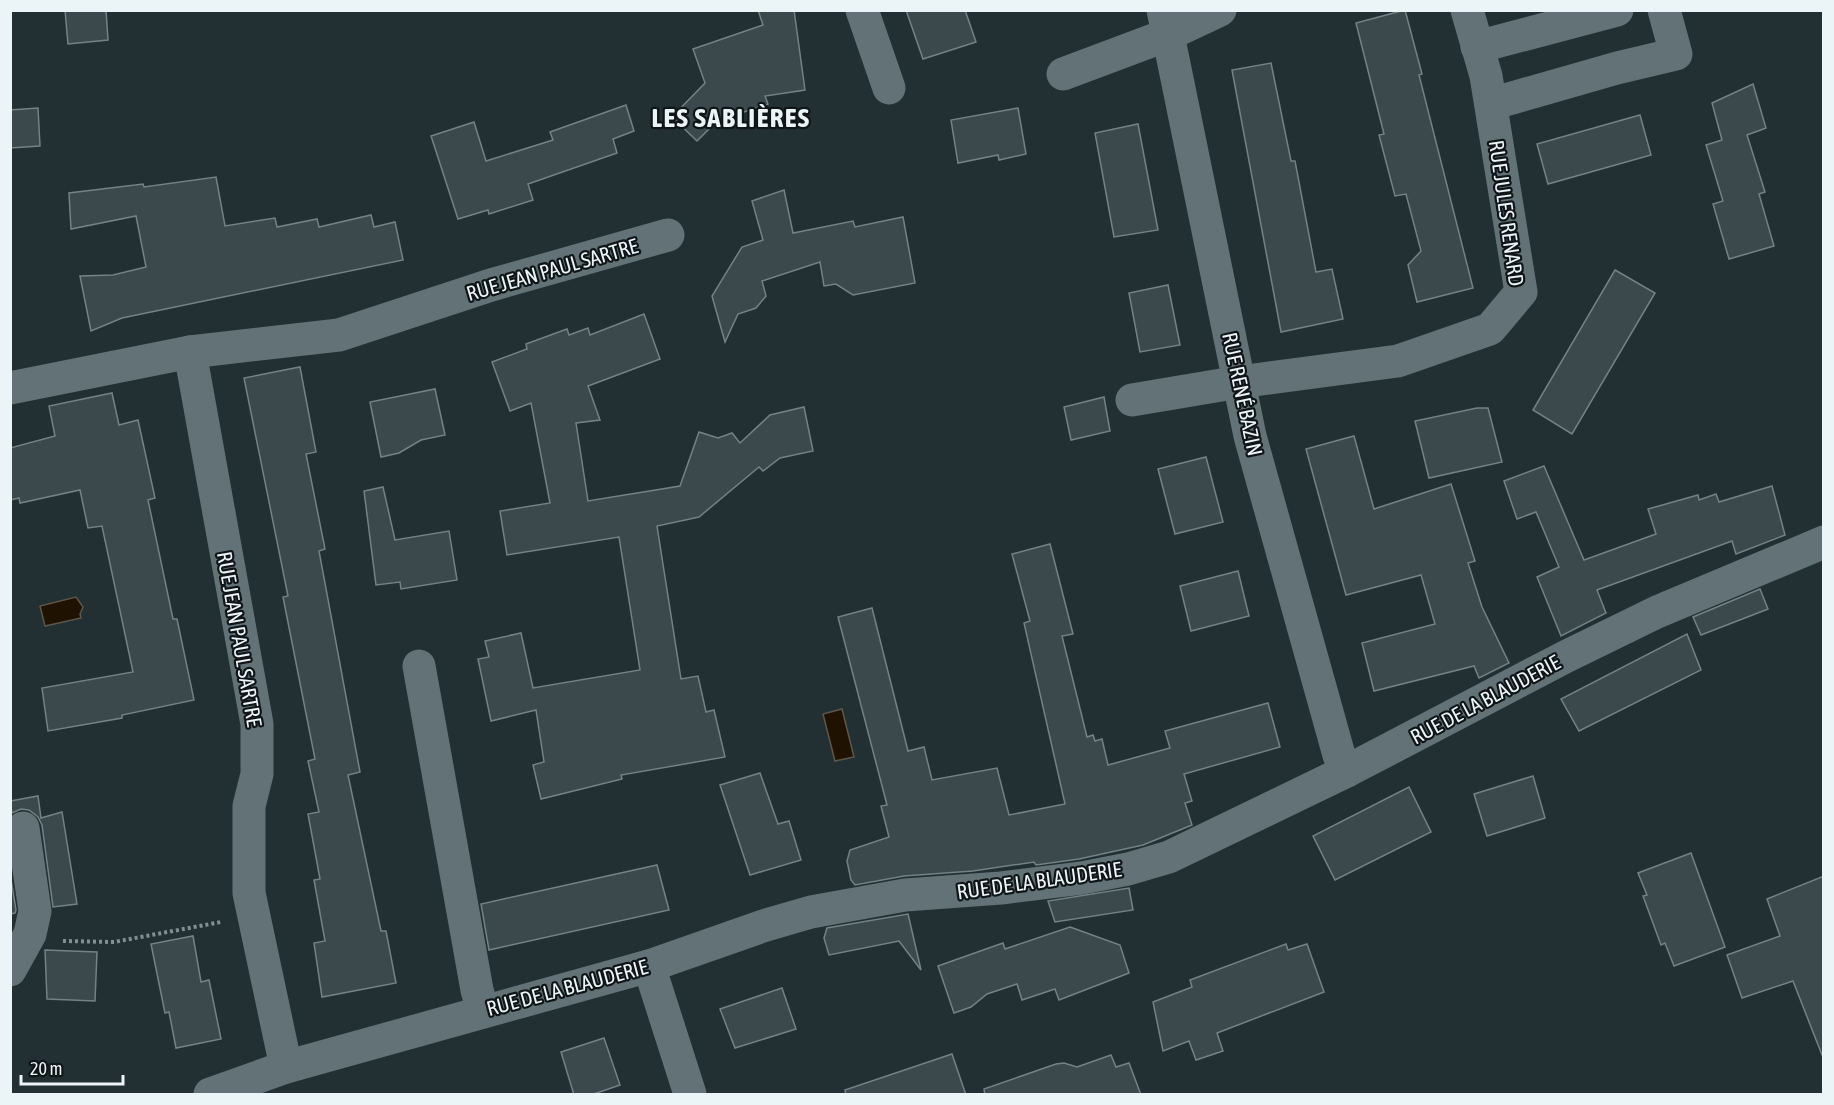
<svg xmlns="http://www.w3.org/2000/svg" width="1834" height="1105" viewBox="0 0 1834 1105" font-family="'Asap Condensed',sans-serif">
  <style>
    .water { fill: #201200; stroke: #5d564a; stroke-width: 1.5 }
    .building { fill: #3b494d; stroke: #728286; stroke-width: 1.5 }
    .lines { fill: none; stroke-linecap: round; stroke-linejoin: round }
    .path { stroke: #838f91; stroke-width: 4; stroke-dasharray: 3 3; stroke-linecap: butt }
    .minor { stroke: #627276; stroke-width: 33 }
    .labels { text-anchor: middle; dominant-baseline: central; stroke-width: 4.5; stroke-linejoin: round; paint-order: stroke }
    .street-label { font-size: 21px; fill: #ebf4f6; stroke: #101618 }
    .district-label { font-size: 27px; font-weight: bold; letter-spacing: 1.5px; fill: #ebf4f6; stroke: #101618 }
  </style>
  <rect width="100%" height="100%" fill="#223033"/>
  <!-- water -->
  <g class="water">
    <polygon points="76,597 83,607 80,614 81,618 45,626 40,606"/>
    <polygon points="842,709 854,757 835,761 823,714"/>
  </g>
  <!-- building -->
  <g class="building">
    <polygon points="65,10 106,10 108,40 68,44"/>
    <polygon points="758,10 794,10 805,90 765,96 768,104 717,121 697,141 672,117 705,83 693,49 763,25"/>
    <polygon points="906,10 965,10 976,42 923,59"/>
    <polygon points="1405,10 1422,74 1419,75 1473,288 1417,302 1408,265 1421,251 1406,194 1395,196 1379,135 1384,134 1356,23"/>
    <polygon points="1271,63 1291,161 1295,161 1316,272 1332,269 1343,319 1281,332 1232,70"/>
    <polygon points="1753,84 1766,128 1747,135 1765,192 1759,194 1774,246 1729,259 1713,204 1723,201 1706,145 1722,140 1712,103"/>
    <polygon points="626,105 634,131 613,139 617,153 528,184 533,200 489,214 488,210 458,219 431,136 474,122 486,161 553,140 550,132"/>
    <polygon points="38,108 40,146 10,148 10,110"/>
    <polygon points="1018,108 1026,154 999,160 998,155 958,163 951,120"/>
    <polygon points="1640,115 1651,155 1548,184 1537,144"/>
    <polygon points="1138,124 1158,230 1114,237 1095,133"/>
    <polygon points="216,177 225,226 275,218 277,227 317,219 319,227 371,215 374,227 395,222 403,260 122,318 91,331 80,276 113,275 146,267 136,216 71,229 69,193 143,184 144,187"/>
    <polygon points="784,190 793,233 853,221 855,227 903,217 915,283 853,295 836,284 824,286 820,262 762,281 766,296 756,308 738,314 725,342 712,296 742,247 763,240 752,201"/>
    <polygon points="1615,270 1655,293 1572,434 1533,410"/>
    <polygon points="1168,285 1180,345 1140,352 1129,293"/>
    <polygon points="644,314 660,359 588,386 600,420 576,423 588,501 680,486 699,432 718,438 732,433 740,443 770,415 804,407 813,451 780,458 763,471 759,467 699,517 657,526 681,679 698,676 706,712 714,710 725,757 621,775 622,779 541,799 533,765 544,762 536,710 491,721 478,659 489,657 485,641 521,633 533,688 640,670 619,537 507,555 500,511 550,503 531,403 510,411 492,362 527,349 526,344 567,329 569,335 588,328 590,335"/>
    <polygon points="300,367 316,452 306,454 325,549 319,551 360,772 348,775 381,931 386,931 396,983 322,997 314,943 325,941 314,880 320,879 308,814 319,812 308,761 315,759 283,597 288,596 244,378"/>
    <polygon points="435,389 445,435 421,440 399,453 381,457 370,402"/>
    <polygon points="112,393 119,425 138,420 155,498 148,500 173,619 177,619 194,700 122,715 122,718 48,731 42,688 133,672 102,526 88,528 80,490 20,503 19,498 10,500 10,448 55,436 49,406"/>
    <polygon points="1104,397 1110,431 1071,440 1064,407"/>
    <polygon points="1477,408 1488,408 1502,462 1429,478 1415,421"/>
    <polygon points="1354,436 1374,509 1451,484 1475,561 1468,563 1482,607 1509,663 1479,678 1474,666 1374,691 1362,643 1435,624 1421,575 1346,595 1306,449"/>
    <polygon points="1206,457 1223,522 1175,534 1158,469"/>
    <polygon points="1544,466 1584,560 1656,534 1648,509 1698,495 1699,500 1716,494 1719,502 1772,486 1785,535 1736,554 1732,541 1597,590 1606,613 1561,636 1537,577 1559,567 1536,512 1517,519 1504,481"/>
    <polygon points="383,487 395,540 449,531 457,580 401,589 400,582 376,585 364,491"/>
    <polygon points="1050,544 1073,634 1062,636 1087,737 1093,735 1095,741 1102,739 1108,765 1170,748 1165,731 1268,703 1280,747 1184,774 1192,801 1185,803 1192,825 1143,845 1079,859 1036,865 1034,862 973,871 904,876 855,885 851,880 847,861 850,850 889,837 881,806 887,805 838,617 872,608 908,751 924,747 932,780 997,768 1009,815 1065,804 1024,623 1030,621 1012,554"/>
    <polygon points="1238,571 1249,616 1191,631 1180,586"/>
    <polygon points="1760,589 1768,609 1701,635 1693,617"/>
    <polygon points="1687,634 1701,670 1579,731 1561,699"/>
    <polygon points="760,773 778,824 789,821 801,860 750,875 720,785"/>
    <polygon points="1533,776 1545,818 1487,836 1474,794"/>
    <polygon points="1409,787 1431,832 1335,880 1313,836"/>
    <polygon points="38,796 41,818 62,812 77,904 53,907 42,825 38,817 29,810 21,809 12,813 10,801"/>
    <polygon points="1691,853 1725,947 1674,966 1665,943 1661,945 1643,896 1647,895 1638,873"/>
    <polygon points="657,865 669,910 489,950 481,904"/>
    <polygon points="10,873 16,910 15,913 10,914"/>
    <polygon points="1824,876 1824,1055 1822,1055 1793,981 1742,998 1727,955 1780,936 1767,899"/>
    <polygon points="1129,888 1133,910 1055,922 1048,901"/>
    <polygon points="908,914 921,970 899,941 829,955 824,938 827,928"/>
    <polygon points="1070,927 1120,945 1129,973 1059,1000 1055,989 1022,1000 1017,984 987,994 971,1007 954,1013 938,966 1003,943 1005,949"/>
    <polygon points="193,936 201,982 209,980 221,1039 176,1048 169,1012 165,1013 151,944"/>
    <polygon points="1286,944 1288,950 1307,944 1324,992 1217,1033 1223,1051 1196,1060 1189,1041 1163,1051 1153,1002 1192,987 1190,980"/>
    <polygon points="45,950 97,952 95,1001 47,999"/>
    <polygon points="782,988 796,1029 735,1048 720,1009"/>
    <polygon points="604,1038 620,1085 591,1095 574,1095 561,1052"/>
    <polygon points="952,1054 966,1095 846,1095 845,1090"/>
    <polygon points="1111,1055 1116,1067 1129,1063 1141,1095 985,1095 984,1089 1056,1064 1064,1063 1077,1067"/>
  </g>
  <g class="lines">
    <!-- path -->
    <polyline class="path" points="63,941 114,942 221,922"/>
    <!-- minor -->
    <g class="minor">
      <polyline points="862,10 889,88"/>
      <polyline points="1163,10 1250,436 1339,755 1347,771"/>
      <polyline points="1477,47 1617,10"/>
      <polyline points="1063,74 1167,35 1220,10"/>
      <polyline points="1491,104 1617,68 1676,54 1664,10"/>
      <polyline points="190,352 257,724 257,774 249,806 249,893 286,1067"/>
      <polyline points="10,388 190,352 339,335 491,285 668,235"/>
      <polyline points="1132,400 1239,382 1398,361 1490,329 1521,292 1486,76 1467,10"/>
      <polyline points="419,666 477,990 483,1011"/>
      <polyline points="649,966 690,1094"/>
      <polyline points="10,970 30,934 35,911 23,828"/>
      <polyline points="210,1094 286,1067 649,966 763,926 811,912 905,895 1001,888 1082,878 1128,869 1169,857 1347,771 1567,656 1657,612 1824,542"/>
    </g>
  </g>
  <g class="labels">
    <!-- street labels -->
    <g class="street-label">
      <text transform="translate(1507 213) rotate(82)">RUE JULES RENARD</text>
      <text transform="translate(552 269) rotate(-16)">RUE JEAN PAUL SARTRE</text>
      <text transform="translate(1243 394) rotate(78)">RUE RENÉ BAZIN</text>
      <text transform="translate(240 639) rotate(80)">RUE JEAN PAUL SARTRE</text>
      <text transform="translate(1485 699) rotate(-28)">RUE DE LA BLAUDERIE</text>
      <text transform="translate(1039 880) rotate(-8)">RUE DE LA BLAUDERIE</text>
      <text transform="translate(567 987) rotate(-15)">RUE DE LA BLAUDERIE</text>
    </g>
    <!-- district labels -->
    <g class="district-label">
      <text x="731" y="117">LES SABLIÈRES</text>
    </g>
  </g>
  <!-- border -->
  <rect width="1834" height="1105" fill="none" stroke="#ebf4f6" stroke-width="24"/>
  <!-- scale -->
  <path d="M21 1075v9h102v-9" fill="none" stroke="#ebf4f6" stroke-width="3"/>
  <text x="30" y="1075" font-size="18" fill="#ebf4f6" stroke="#101618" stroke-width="4.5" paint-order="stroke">20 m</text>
</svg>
